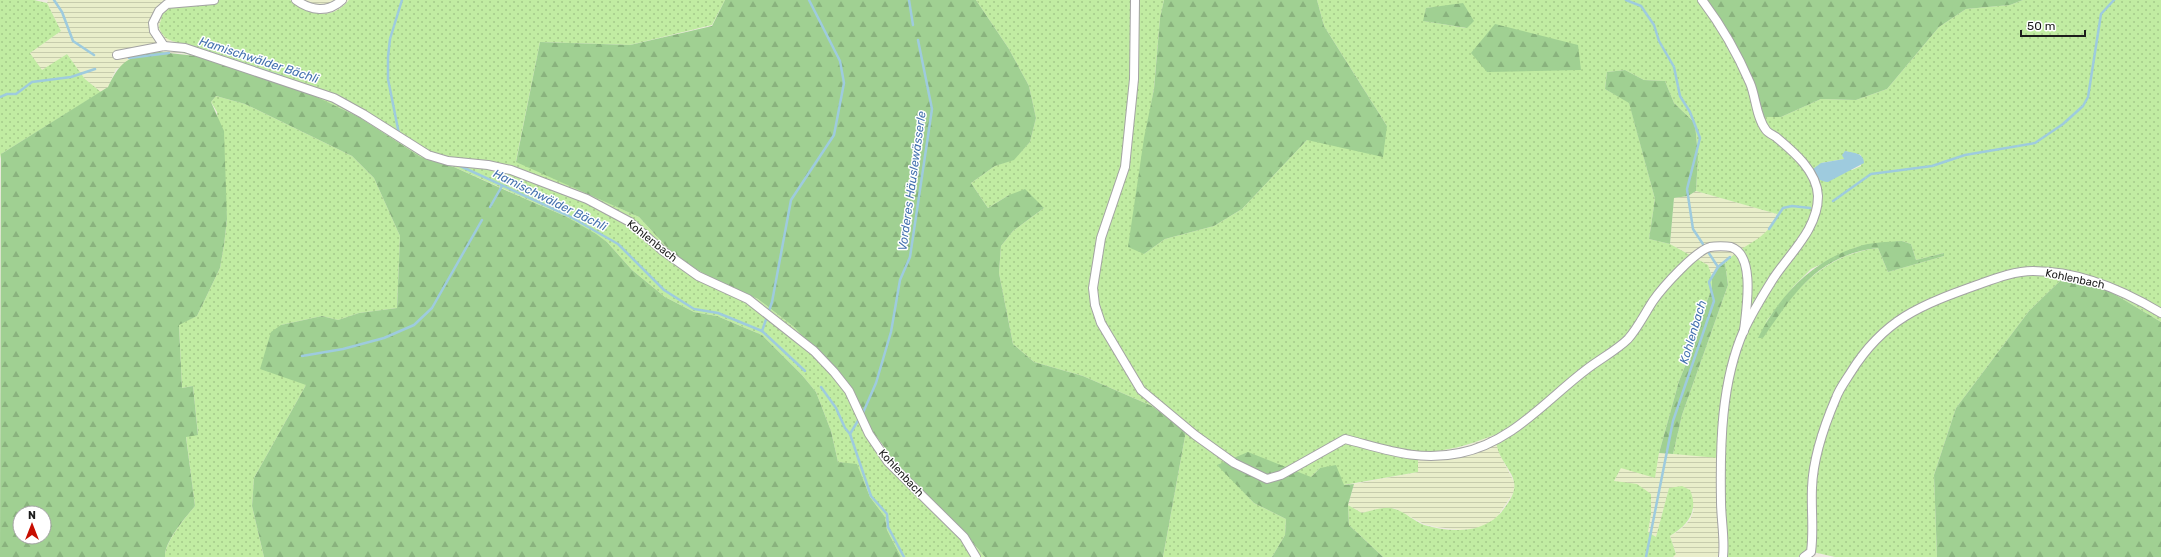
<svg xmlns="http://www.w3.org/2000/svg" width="2161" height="557" viewBox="0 0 2161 557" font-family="Rubik,sans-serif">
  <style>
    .farmland { fill: url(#farmland-rules) }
    .grass { fill: url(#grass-dots); fill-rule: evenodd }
    .forest { fill: url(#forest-firs); fill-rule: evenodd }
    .water { fill: #9ecbde }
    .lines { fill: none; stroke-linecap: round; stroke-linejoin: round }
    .stream { stroke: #9ecbde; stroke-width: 2.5 }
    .minor-casing { stroke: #a3a3a3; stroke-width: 10 }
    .minor { stroke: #fff; stroke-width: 8 }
    .labels { text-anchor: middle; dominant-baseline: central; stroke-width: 3; stroke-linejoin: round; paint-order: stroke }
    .street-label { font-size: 11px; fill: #1c1c1c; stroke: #fff }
    .water-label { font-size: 12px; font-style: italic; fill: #4472af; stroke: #fff }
  </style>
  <defs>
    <pattern id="farmland-rules" width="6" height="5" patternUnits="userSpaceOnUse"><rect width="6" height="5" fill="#e9eeca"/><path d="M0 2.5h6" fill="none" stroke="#c7ccad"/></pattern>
    <pattern id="grass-dots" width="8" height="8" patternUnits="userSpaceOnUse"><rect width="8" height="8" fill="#c1eca2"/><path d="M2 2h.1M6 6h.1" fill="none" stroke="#a5ca8b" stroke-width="1.8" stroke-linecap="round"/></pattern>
    <pattern id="forest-firs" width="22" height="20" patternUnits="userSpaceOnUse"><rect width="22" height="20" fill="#a0d092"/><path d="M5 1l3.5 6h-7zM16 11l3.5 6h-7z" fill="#89b27d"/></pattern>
  </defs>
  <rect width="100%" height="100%" fill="#eeeae0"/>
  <!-- farmland -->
  <g class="farmland">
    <polygon points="48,0 180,0 170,41 176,42 182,53 160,52 116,69 108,87 101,92 85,79 67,54 42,71 30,53 61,31 47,3"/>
    <polygon points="290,0 349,0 337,10 322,14 306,10"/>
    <polygon points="1696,191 1777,214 1774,223 1763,236 1730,257 1718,267 1712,277 1708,265 1670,244 1674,198 1688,196"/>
    <polygon points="1494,435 1500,455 1514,482 1514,492 1497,517 1489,524 1478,528 1461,530 1437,527 1424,524 1394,508 1383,508 1362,513 1348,505 1354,484 1418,472 1418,452 1439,451 1465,447"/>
    <polygon points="1659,453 1719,457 1721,557 1673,557 1676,553 1670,536 1680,530 1690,520 1694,509 1669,488 1656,537 1648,533 1651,514 1614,481 1621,467 1655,478"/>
  </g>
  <!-- grass -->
  <g class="grass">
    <polygon points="0,0 34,0 47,3 61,31 30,53 42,70 67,54 85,79 101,92 1,154 0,159"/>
    <path d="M180 0H290C311 14 330 22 349 0H725L712 25 630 45 540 42 516 161 639 217 675 256 714 280 758 299 794 327 846 383 897 471 967 536 985 557H901L887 530 885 517 870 497 857 465 838 462 831 431 816 392 802 375 762 335 717 316 694 312 665 297 632 270 607 242 567 217 454 167 421 157 359 117 331 104 196 56 182 53 176 42C167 40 162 36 159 27L163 12 170 8 180 7Z"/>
    <path d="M976 0H1164L1160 18 1154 88 1139 177 1144 254 1165 239 1214 226 1242 209 1307 140 1387 126 1324 26 1317 0H1703L1781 117 1821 99 1856 100 1887 89 1939 27 1966 9 2010 5 2023 0H2161V322L2106 289 2064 277 2029 311 1956 408 1934 475 1937 557H1835L1813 552 1807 557H1721L1719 458 1673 454 1682 415 1728 285 1725 263C1742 243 1767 242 1777 214L1696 191 1698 157 1695 123 1674 103 1665 81 1644 80 1625 70 1607 72 1605 89 1629 102 1655 199 1649 239 1670 244 1708 265 1712 277V289L1701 315 1698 334 1679 381 1659 453 1655 478 1621 468 1614 481 1637 484 1651 494V514L1648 532 1656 537 1669 488 1682 486 1690 490C1699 511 1688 525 1670 536L1676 554 1673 557H1383L1349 525 1348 505 1362 513C1371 511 1385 505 1395 509 1405 512 1414 521 1424 525 1451 533 1485 534 1503 510 1509 502 1516 493 1514 482 1512 472 1504 464 1500 455 1497 449 1496 441 1494 435 1467 446 1447 451 1418 453V472L1344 485 1320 468 1311 477 1240 488 1254 503 1286 519 1285 535 1272 557H1163L1186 431 1152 406 1083 376 1034 362 1013 344 999 273 1001 246 1013 231 1044 208 1009 195 988 208 971 183 995 166 1014 159 1030 142 1036 118 1029 86 1009 49ZM1446 6 1466 28 1424 21 1426 8ZM1845 151 1861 155V166L1852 170 1821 163 1844 159ZM1902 241 1911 244 1916 260 1944 253V256L1888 272 1878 248C1823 255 1802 287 1765 323L1793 287 1811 269 1857 247Z"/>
    <path d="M216 96 245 104 352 156 374 178 400 236 397 308 359 313 338 320 322 316 281 325 306 385 254 478 252 506 264 557H165C164 543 186 517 195 506L186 436 198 434 193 386 182 388 179 324 197 316 220 268 224 245 227 219 217 112 211 102Z"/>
  </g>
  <!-- forest -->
  <g class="forest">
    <polygon points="725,0 976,0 1009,49 1029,86 1036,118 1030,142 1014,160 995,166 971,183 988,208 1009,195 1025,189 1044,208 1013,231 1001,246 999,273 1013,344 1034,362 1083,376 1152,406 1186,431 1163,557 985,557 967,536 897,471 885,448 862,417 846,383 794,327 758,299 714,280 675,256 639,217 516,162 540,42 630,45 712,26"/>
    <polygon points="1164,0 1317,0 1324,26 1387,126 1383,157 1307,140 1242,209 1214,226 1165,239 1144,254 1128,247 1144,138 1154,89 1160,18"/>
    <polygon points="1703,0 2023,0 2010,5 1966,9 1939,27 1887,89 1856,100 1821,99 1781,117 1761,117 1754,87"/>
    <polygon points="1463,3 1474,21 1467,28 1423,21 1426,8"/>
    <polygon points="1495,24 1578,45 1581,70 1487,72 1471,53"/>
    <path d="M160 52 196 56 304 91 359 117 421 157 454 167 505 190 567 217 596 234 607 242 632 270 665 297 694 312 717 316 762 335 802 375 816 392 831 431 838 462 857 464 870 497 885 517 887 530 901 557H264L252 506 254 478 306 385 260 369 271 332 281 325 322 316 338 320 359 313 397 308 400 236 374 178 352 156 245 104 216 96 211 102 224 131 227 219 224 245 220 268 197 316 179 325 182 388 193 386 198 435 186 437 195 506C186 517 164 542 165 557H0L1 154 108 87C122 58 130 56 160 52ZM20 513H44V537H20Z"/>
    <polygon points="1625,70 1644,80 1665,81 1674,103 1695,123 1698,157 1696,191 1688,196 1674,198 1670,244 1649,239 1655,199 1629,103 1605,89 1607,72"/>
    <path d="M1902 241 1911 244 1916 260 1944 253V256L1888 272 1878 248C1818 255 1795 292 1763 338H1758C1778 297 1812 261 1857 247 1871 242 1887 242 1902 241Z"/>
    <polygon points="1725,263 1728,285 1682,415 1673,454 1659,453 1679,381 1698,334 1701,315 1712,289 1712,277 1718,267"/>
    <polygon points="2064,277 2106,289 2161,322 2161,557 1937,557 1934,475 1956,408 2029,311"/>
    <polygon points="1248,452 1311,477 1320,468 1336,465 1344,485 1354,484 1348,505 1349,525 1383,557 1272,557 1285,535 1286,519 1254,503 1217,465"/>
  </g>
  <!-- water -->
  <path class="water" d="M1845 151C1854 153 1864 153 1864 163L1828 182C1821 182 1813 177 1813 169L1821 163 1844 159 1842 155Z"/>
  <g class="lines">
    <!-- stream -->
    <g class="stream">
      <polyline points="54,0 62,12 73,41 94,55"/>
      <polyline points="909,0 913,25"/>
      <polyline points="1626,0 1641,6 1654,25 1659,41 1674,67 1680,96 1690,112 1700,138 1687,189 1693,229 1718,267 1709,282 1714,301 1673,421 1646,557"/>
      <polyline points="193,47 283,77"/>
      <polyline points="129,58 169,53"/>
      <polyline points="0,97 7,94 16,94 32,82 71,77 95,69"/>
      <polyline points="399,134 388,79 388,57 390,39 402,0"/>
      <polyline points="460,166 569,216 618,244 664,290 694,309 718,313 762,331 805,371"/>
      <polyline points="1833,201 1871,174 1932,166 1965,155 2035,143 2063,124 2083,106 2088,97 2101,14 2114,0"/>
      <polyline points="490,207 502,186"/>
      <polyline points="1769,229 1783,208 1792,206 1810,208"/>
      <polyline points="1718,267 1730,257"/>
      <polyline points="762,331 772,302 791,200 834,135 844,83 840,61 809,0"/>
      <polyline points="302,356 343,349 384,338 414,325 432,308 482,220"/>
      <polyline points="821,387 836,408 845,428 850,434 871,496 887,514 888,527 904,557"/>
      <polyline points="862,415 876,383 891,332 900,280 910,257 932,109 918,40"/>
      <polyline points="850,434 859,419"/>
    </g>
    <!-- minor casing -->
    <g class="minor-casing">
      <g id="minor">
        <path d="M296 0C311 11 328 13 342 0"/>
        <path d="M1135 0 1134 79 1125 167 1101 238 1093 288 1095 305 1101 323 1141 390 1195 435 1234 463 1267 479 1281 475 1345 439C1385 449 1417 462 1460 453 1512 443 1547 399 1587 369 1600 359 1617 350 1628 339 1638 328 1645 313 1653 301 1662 288 1695 251 1710 247 1715 246 1726 246 1731 247 1756 255 1746 311 1744 331"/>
        <path d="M1702 0C1721 25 1738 55 1750 83 1756 97 1756 117 1766 130 1768 133 1773 135 1776 137 1794 152 1817 171 1818 196 1818 229 1790 253 1773 279 1763 295 1752 313 1744 330 1721 382 1720 445 1721 501 1721 520 1725 538 1723 557"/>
        <polyline points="164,46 154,31 153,23 159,11 167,4 214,0"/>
        <polyline points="117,55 164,46 185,48 334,98 363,114 428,155 448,161 488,165 511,170 587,199 630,222 663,251 698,276 748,299 814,351 834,372 849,391 869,434 888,462 964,537 976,557"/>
        <path d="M1804 557 1811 552C1814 530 1811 510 1812 488 1813 458 1824 426 1836 398 1839 389 1846 380 1851 372 1884 319 1921 305 1977 285 1994 279 2014 271 2033 271 2078 271 2123 290 2161 313"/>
      </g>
    </g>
    <!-- minor -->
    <use href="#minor" class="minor"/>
  </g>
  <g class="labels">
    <!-- street labels -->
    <g class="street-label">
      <text transform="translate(652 241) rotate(38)">Kohlenbach</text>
      <text transform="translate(2075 279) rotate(12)">Kohlenbach</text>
      <text transform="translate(901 473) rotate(47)">Kohlenbach</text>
    </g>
    <!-- water labels -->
    <g class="water-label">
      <text transform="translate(259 60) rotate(18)">Hamischwälder Bächli</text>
      <text transform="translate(912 181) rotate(-82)">Vorderes Häuslewässerle</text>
      <text transform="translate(550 200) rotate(26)">Hamischwälder Bächli</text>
      <text transform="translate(1693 332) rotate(-73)">Kohlenbach</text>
    </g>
  </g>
  <!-- north arrow -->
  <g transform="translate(32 525)"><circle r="19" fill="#ffffff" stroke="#a4a4a4"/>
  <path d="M0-3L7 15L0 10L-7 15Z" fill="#c70d00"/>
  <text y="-6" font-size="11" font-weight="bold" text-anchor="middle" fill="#1c1c1c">N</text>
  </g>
  <!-- scale -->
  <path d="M2021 30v6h64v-6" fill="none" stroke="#1c1c1c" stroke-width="2"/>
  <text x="2027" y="30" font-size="12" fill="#1c1c1c" stroke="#ffffff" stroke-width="3" paint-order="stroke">50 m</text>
</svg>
